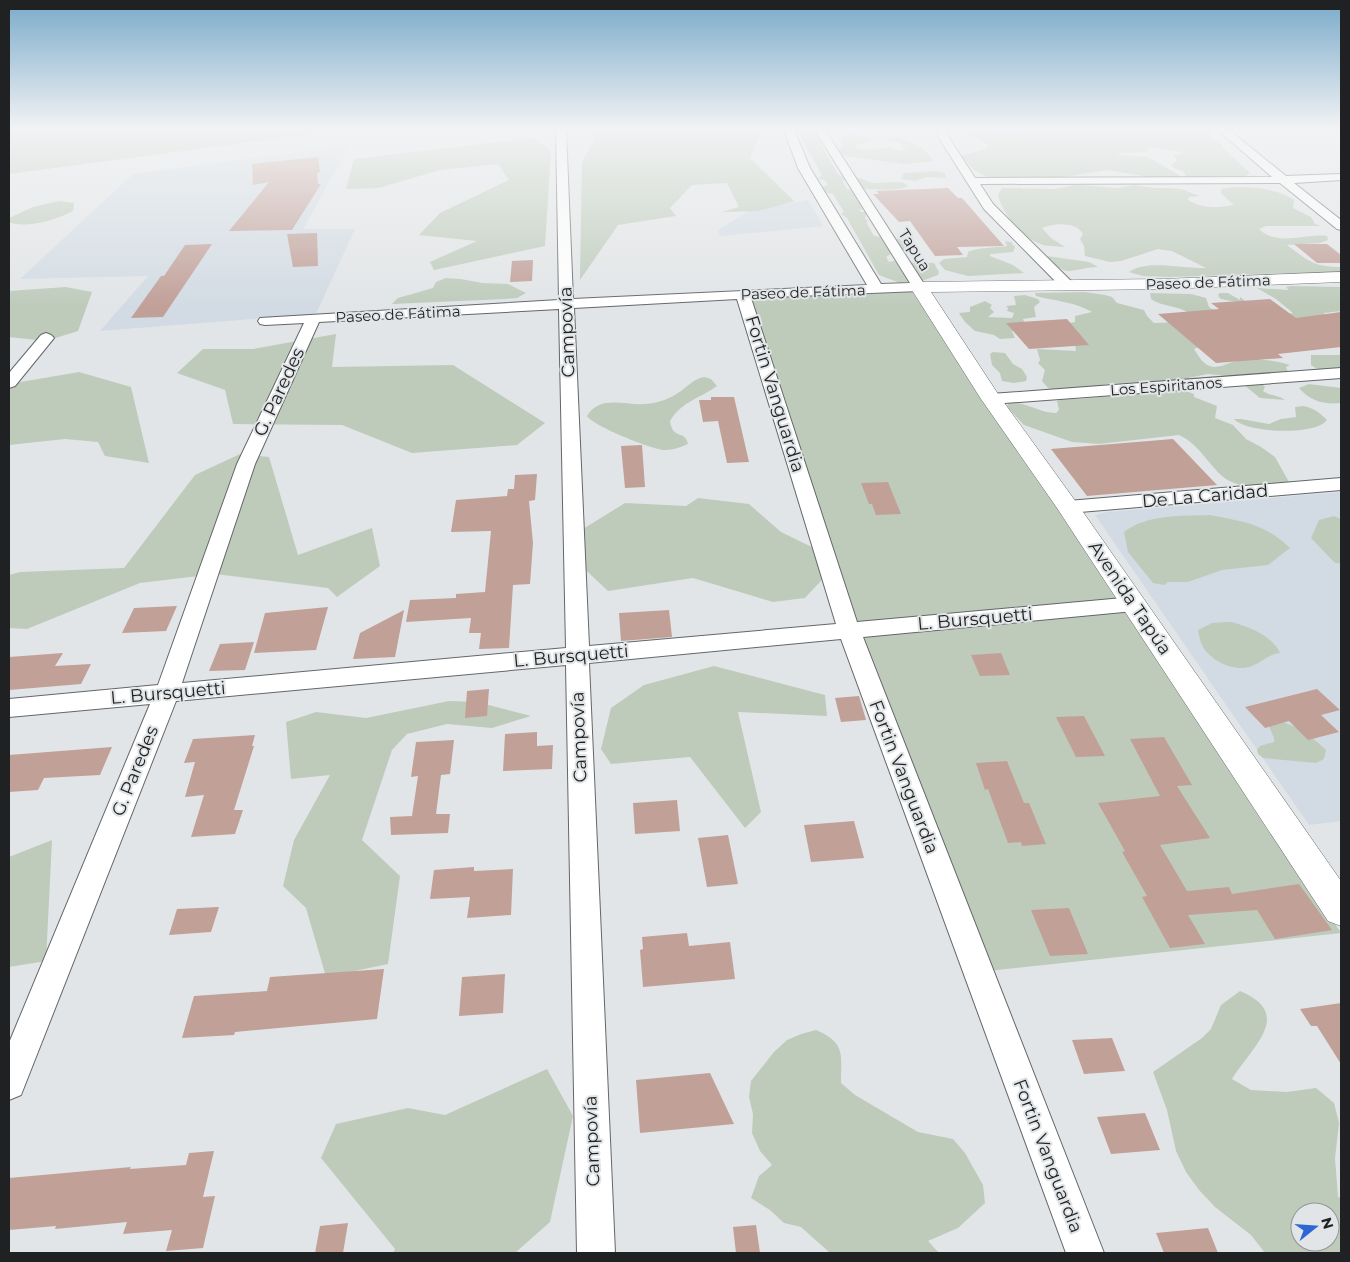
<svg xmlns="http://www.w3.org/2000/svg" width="1350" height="1262" viewBox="0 0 1350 1262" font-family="Montserrat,sans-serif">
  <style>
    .built { fill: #d2dbe3 }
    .green { fill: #becbbb; fill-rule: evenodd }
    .building { fill: #c1a098 }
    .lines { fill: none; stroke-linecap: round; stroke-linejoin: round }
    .minor-casing { stroke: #646769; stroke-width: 2 }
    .tertiary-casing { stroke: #646769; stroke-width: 1 }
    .minor { fill: #fff; fill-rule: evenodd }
    .tertiary { fill: #fff; fill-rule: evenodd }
    .labels { text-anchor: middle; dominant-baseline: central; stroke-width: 4; stroke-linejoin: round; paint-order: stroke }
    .far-street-label { font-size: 15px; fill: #1f2122; stroke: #e2e5e7 }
    .street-label { font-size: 18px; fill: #1f2122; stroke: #e2e5e7 }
  </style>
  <rect width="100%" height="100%" fill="#e2e5e7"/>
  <!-- built -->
  <g class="built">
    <polygon points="350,145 303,229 355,229 316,314 100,331 148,276 20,279 133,174"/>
    <polygon points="808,200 823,226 720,236 718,230 753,209"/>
    <polygon points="1341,492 1341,821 1309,825 1095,515 1107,512"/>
  </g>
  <!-- green -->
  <g class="green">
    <polygon points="9,130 341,130 9,174"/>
    <polygon points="592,130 757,130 759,136 750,158 794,201 758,211 722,212 739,207 727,183 692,185 670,208 676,216 618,225 580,280 582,162 596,135"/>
    <path d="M797 130H820L826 132 817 137 838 174 843 177 860 178 872 183 902 182 908 186C899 192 866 189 854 188L848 180 842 181 847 189 856 191 864 209 859 210 861 212H867L865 219 869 221 866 222 874 236 899 239 906 245 904 250 894 252 886 257 889 262 904 259 914 263H934L939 272 938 275 919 282 900 283 879 275 847 218 841 214 844 212 833 194 824 192 821 188 828 185 825 180 818 179 822 175Z"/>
    <polygon points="962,130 1207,130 1210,131 1210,137 1222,144 1222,147 1250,173 1244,177 1187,178 1183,171 1176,169 1171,166 1177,160 1173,155 1179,155 1183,152 1151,147 1148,147 1148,152 1120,153 1117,155 1148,157 1179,175 1180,179 1173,181 1107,170 1063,177 987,177 974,170 960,156 988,148 987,144"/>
    <path d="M850 134 870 138 871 140 862 141 864 144 855 145 858 149 871 150 890 147 895 150H907L903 147 901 143 887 140 889 139 887 137C905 138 925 146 933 161L904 164 845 156 839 151 843 146 841 139Z"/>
    <polygon points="534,138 551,151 545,246 434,270 430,262 477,241 419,235 440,213 509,180 498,164 440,170 379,188 346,189 354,159"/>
    <polygon points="934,171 945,173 946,178 927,177 915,181 901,179 904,173"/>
    <path d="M1077 185 1117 188 1135 185 1153 188H1168L1181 189 1200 196 1189 197 1188 200C1203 209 1217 208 1234 205L1221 193V189C1240 184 1278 188 1294 200L1293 208 1311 217 1315 224 1321 226H1266L1259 229C1277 247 1305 233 1327 236L1328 240 1320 243 1287 245C1309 261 1313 267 1341 267V274L1289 273 1169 277 1143 276 1129 272C1147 259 1184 269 1206 268L1172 251 1158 249 1121 261 1110 262 1085 256 1084 246 1080 239 1083 234C1076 221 1054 223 1042 228L1051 238 1065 247C1057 246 1045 247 1038 243 1021 236 1002 213 998 195L1002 188 1055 189Z"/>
    <path d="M59 201 74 203 73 211C56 220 26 229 9 222V218L33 207Z"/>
    <path d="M1005 241 1011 242 1015 247 1013 252 990 254V256L1013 265 1024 273 968 276 945 270 939 263 944 259 967 257 968 252C977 247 996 248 1007 246Z"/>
    <path d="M1047 256 1089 262 1098 267C1070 268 1067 280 1047 256Z"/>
    <polygon points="446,278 461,279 482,283 508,284 526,293 517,298 505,299 392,304 398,298 433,288 436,282"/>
    <path d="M1291 286 1341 287V311L1324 313 1325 316 1341 327V339L1315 335 1202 346 1194 349C1199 357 1204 366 1214 367 1221 367 1229 363 1236 361 1251 357 1276 360 1290 365L1286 367 1288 372 1240 377 1208 374 1183 379 1106 384 1080 390H1057L1048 388 1042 381 1045 370 1038 363 1040 360 1037 349 1076 351 1075 344 1053 326 1075 322V316L1092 312C1076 302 1054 301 1036 296L1035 293 1085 292 1105 295 1112 297 1117 303 1144 310 1147 316 1154 323 1183 322 1189 313C1177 305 1162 307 1151 299L1150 293 1191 294 1206 298 1209 307 1219 314 1242 303 1221 299 1218 296 1219 293H1228L1240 300V297C1247 302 1253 309 1260 313 1269 317 1285 315 1293 313L1276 299 1257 288 1289 290 1286 287Z"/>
    <polygon points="66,287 92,292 78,331 46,341 9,337 9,291"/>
    <polygon points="919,287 1341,933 978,972 830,571 805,598 773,602 693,578 608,591 574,559 570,537 625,503 686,506 698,498 749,504 781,532 824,553 743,294"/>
    <polygon points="1025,295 1038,299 1040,302 1034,307 1036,317 1023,319 1025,324 1012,331 1015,338 1000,339 994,335 975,331 965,322 959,313 970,312 970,307 985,301 992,305 990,308 994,312 988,317 1012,318 1014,313 1007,311 1008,308 1006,306 1016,305 1014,296"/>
    <polygon points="336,334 332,367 453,365 545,423 517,445 412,453 342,425 233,424 225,390 177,373 203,349 253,349"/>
    <polygon points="993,352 1005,353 1013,364 1022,369 1027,377 1026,381 1014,383 1002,381 1000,373 992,365 990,354"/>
    <path d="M1311 355H1341V367C1333 373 1319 372 1311 365Z"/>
    <polygon points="79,372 131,387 149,463 105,456 98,442 65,439 9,445 9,384"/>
    <path d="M704 377 711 379 717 386C699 399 682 401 670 421 673 441 685 429 688 444 681 447 673 450 665 450 653 450 593 426 587 416 600 394 626 406 645 404 658 403 670 399 681 391 689 385 694 379 704 377Z"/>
    <path d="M1261 383 1265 387 1263 391C1270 396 1278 395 1285 400L1260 398 1244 385Z"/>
    <path d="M1309 384 1341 388V403C1324 405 1310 401 1299 388Z"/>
    <path d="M1160 391H1186L1194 394V397L1217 406 1215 418 1233 425 1246 439 1261 447 1275 457 1289 482 1286 486C1262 487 1233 491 1216 470 1204 457 1195 442 1179 435L1099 444 1072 442 1024 425 1007 407 1008 403C1025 401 1039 413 1056 413L1059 410 1057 401 1062 399H1079Z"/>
    <path d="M1303 406C1314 408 1319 412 1327 420 1317 436 1245 433 1234 419H1241L1269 424 1281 419 1296 417 1295 407Z"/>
    <polygon points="240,454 269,457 298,555 372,528 380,566 337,597 328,588 215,574 140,583 27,629 9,628 9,575 20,572 124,568 195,475"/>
    <path d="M1210 515C1244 522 1264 523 1290 548L1268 565 1222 570 1188 582H1168L1164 585 1153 583 1128 552 1124 532C1147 514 1182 516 1210 515Z"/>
    <polygon points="1334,516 1341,519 1341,563 1335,563 1311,538 1319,520"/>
    <path d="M1212 623C1219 623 1229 621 1235 623 1252 628 1273 637 1280 653 1269 654 1262 662 1252 666 1235 673 1210 661 1202 645 1200 641 1199 635 1198 630Z"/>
    <polygon points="714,666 825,695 827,716 738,712 761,812 745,828 690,757 611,764 601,749 611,708 644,685"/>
    <polygon points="449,701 477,702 531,716 492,728 447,724 407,734 392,750 362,840 400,876 388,964 326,977 306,908 283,886 294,840 330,775 291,779 286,722 316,712 366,718"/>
    <path d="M1274 719C1298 727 1308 733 1326 750L1324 759 1316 763 1263 758 1258 754 1257 750 1260 746 1274 742V738L1268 724Z"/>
    <polygon points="52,840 46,961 9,967 9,857"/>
    <path d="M1240 991C1295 1014 1252 1047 1232 1079L1251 1090 1287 1092 1316 1088 1334 1103 1339 1123 1335 1158 1338 1197 1341 1198V1253H1265L1251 1235 1215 1207 1199 1190 1186 1172 1176 1151 1167 1110 1153 1072 1202 1038 1211 1029 1221 1005ZM1300 1212H1330V1242H1300Z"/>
    <path d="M816 1030C846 1043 841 1054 841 1083L855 1095 918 1132 953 1139 965 1153 983 1185 985 1203 958 1228 928 1241 939 1253H830L801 1227 784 1223 770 1210 751 1198 759 1176 772 1165 760 1151 752 1133 753 1114 749 1097 751 1081 774 1052 787 1040 801 1034Z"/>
    <polygon points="547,1069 573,1116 550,1222 515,1253 393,1253 395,1249 321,1158 336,1124 408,1108 445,1115"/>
  </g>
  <!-- building -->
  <g class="building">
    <polygon points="318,157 320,172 317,173 318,184 321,184 292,230 229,231 269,182 253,185 252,164"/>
    <polygon points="948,188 958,198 962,198 1004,246 957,247 963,255 935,256 910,221 899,222 873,194 879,194 876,191"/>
    <polygon points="317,233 318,266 293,267 287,234"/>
    <polygon points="212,244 163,317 131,318 161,276 164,276 185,245"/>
    <polygon points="1294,244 1327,244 1341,255 1341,263 1317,263"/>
    <polygon points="533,260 532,281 510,282 512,261"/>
    <polygon points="1270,299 1296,318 1341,312 1341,347 1278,354 1283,358 1216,363 1158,314 1219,309 1211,303"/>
    <polygon points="1067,319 1089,345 1029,349 1006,323"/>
    <polygon points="711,397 734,397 749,462 727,463 718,421 703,422 699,400 711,400"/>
    <polygon points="1173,439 1217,485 1087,496 1051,449"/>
    <polygon points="642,445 645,487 625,488 621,446"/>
    <polygon points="537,474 535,500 529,501 533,543 530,584 513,585 509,648 479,649 481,633 469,633 471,618 406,622 410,600 456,598 456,594 485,592 491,531 451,532 456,500 507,496 508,489 514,489 515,475"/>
    <polygon points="888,482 901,514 876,515 872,504 869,504 861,483"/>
    <polygon points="177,606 166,631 122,633 134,608"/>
    <polygon points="328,607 316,650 254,653 265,613"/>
    <polygon points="404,610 395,657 353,659 360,633"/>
    <polygon points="669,610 672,637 621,641 619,613"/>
    <polygon points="254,642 245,670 209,671 220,644"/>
    <polygon points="63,653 55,666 91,664 81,684 9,690 9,657"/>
    <polygon points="1001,653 1010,675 980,676 971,655"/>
    <polygon points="489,689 487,716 465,718 467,691"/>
    <polygon points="1317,689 1340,710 1321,715 1339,732 1308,740 1289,721 1265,728 1245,707"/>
    <polygon points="859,696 866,720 841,722 835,698"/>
    <polygon points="1084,716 1105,756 1076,757 1056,717"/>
    <polygon points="537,732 537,746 553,745 552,769 503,771 505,734"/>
    <polygon points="255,735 252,746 254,746 234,810 243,810 235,834 191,837 204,795 185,797 195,762 184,763 193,739"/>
    <polygon points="1164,737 1192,785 1177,786 1210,838 1160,845 1187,891 1229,887 1232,894 1299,884 1332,930 1275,939 1257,910 1188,915 1205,944 1170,948 1142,897 1147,896 1122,852 1125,851 1098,803 1160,796 1130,739"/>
    <polygon points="454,740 450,774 441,775 436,814 450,814 448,833 391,835 390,817 412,816 418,776 411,777 416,742"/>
    <polygon points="112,747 100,775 44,778 38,790 9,792 9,755"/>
    <polygon points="1007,761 1024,803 1029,803 1046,844 1022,846 1021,842 1008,843 988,789 985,790 976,763"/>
    <polygon points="677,800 680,831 635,834 633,803"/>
    <polygon points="854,821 864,858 811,862 804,825"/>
    <polygon points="728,835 738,884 707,887 698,838"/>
    <polygon points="474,867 474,871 513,869 511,915 467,918 470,897 430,899 434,870"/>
    <polygon points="219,907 211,932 169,935 177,909"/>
    <polygon points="1069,908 1088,954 1050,956 1031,910"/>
    <polygon points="687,933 689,946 730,942 735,979 643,987 640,950 643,949 642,937"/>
    <polygon points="384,969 377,1019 235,1032 234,1035 182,1038 194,996 267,991 270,977"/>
    <polygon points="505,974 503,1013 459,1016 462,977"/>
    <polygon points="1341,1003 1341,1064 1317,1026 1311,1026 1300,1009"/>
    <polygon points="1112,1038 1125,1071 1084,1074 1072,1040"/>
    <polygon points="710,1073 734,1124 640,1133 636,1080"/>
    <polygon points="1145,1113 1160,1150 1111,1154 1097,1117"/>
    <polygon points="214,1151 203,1197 215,1196 203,1248 166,1251 172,1230 123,1234 127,1222 55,1229 56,1226 9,1230 9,1178 131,1167 130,1169 186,1165 189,1153"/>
    <polygon points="348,1223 343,1253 315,1253 320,1226"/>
    <polygon points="756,1225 760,1253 736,1253 733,1227"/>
    <polygon points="1208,1228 1218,1253 1164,1253 1156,1233"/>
  </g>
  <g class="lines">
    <!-- minor casing -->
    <g class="minor-casing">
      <g id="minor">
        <path d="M556 130H566L573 299 867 285 798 168 784 130H794L810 168 881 284 910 283 815 130H825L926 287 924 290 919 291 751 298 857 622 1134 597 1142 599 1145 604 1142 609 1134 611 863 637 1104 1253H1066L841 639 589 663 615 1253H577L566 665 176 701 21 1095 9 1100V1043L150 704 9 717V699L158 685 237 464 304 323 265 325 260 324 258 321 260 318 559 300ZM737 299 836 624 589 646 574 308ZM559 309 566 648 182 683 255 464 319 322Z"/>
        <polygon points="934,130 944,130 975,178 1272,177 1218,130 1229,130 1286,176 1341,174 1341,180 1294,183 1341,220 1341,230 1337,229 1280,183 980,184 993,204 1071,281 1073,284 1066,288 1061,287 984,209"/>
        <polygon points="46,333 51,335 54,338 15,386 9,388 9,373 41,335"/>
        <polygon points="1341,368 1341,378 991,404 985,403 983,399 985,395 991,394"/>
        <polygon points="1341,478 1341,490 1068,513 1061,511 1058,507 1061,503 1068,501"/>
      </g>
    </g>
    <!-- tertiary casing -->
    <g class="tertiary-casing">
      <polygon id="tertiary" points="1341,272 1341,282 1163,289 931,292 1000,397 1076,502 1341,881 1341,926 1328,921 1057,508 981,399 910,287 913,283 919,282 1163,279"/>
    </g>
    <!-- minor -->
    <use href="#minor" class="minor"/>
    <!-- tertiary -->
    <use href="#tertiary" class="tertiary"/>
  </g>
  <!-- sky -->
  <linearGradient id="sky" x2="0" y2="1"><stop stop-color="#7aaaca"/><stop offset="0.42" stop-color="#f2f3f4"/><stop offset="1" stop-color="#f2f3f4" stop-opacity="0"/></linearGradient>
  <rect width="1350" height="307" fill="url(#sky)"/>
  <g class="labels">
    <!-- far-street labels -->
    <g class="far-street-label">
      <text transform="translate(915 250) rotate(58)">Tapua</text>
      <text transform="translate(1208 282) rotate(-2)">Paseo de Fátima</text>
      <text transform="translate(803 292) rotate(-2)">Paseo de Fátima</text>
      <text transform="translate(398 314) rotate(-3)">Paseo de Fátima</text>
      <text transform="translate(1166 386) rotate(-4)">Los Espiritanos</text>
    </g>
    <!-- street labels -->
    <g class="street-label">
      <text transform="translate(567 332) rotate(-92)">Campovía</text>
      <text transform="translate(279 392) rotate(-65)">G. Paredes</text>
      <text transform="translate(775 394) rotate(73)">Fortin Vanguardia</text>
      <text transform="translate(1205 496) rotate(-5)">De La Caridad</text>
      <text transform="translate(1130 598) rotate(56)">Avenida Tapúa</text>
      <text transform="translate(975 619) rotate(-5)">L. Bursquetti</text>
      <text transform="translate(571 656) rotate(-5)">L. Bursquetti</text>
      <text transform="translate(168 693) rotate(-5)">L. Bursquetti</text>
      <text transform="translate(579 737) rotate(-92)">Campovía</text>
      <text transform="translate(135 771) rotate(-68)">G. Paredes</text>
      <text transform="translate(904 777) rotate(69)">Fortin Vanguardia</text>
      <text transform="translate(592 1141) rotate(-92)">Campovía</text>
      <text transform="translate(1048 1156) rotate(69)">Fortin Vanguardia</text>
    </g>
  </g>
  <!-- border -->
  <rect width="1350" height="1262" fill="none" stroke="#1f2122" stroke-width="20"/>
  <!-- north arrow -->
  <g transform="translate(1315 1227) rotate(73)"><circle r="24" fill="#e2e5e7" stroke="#949798"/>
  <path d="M0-4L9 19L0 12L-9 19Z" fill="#2e67d5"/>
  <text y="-8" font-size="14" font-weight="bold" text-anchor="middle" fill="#1f2122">N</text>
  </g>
</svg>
